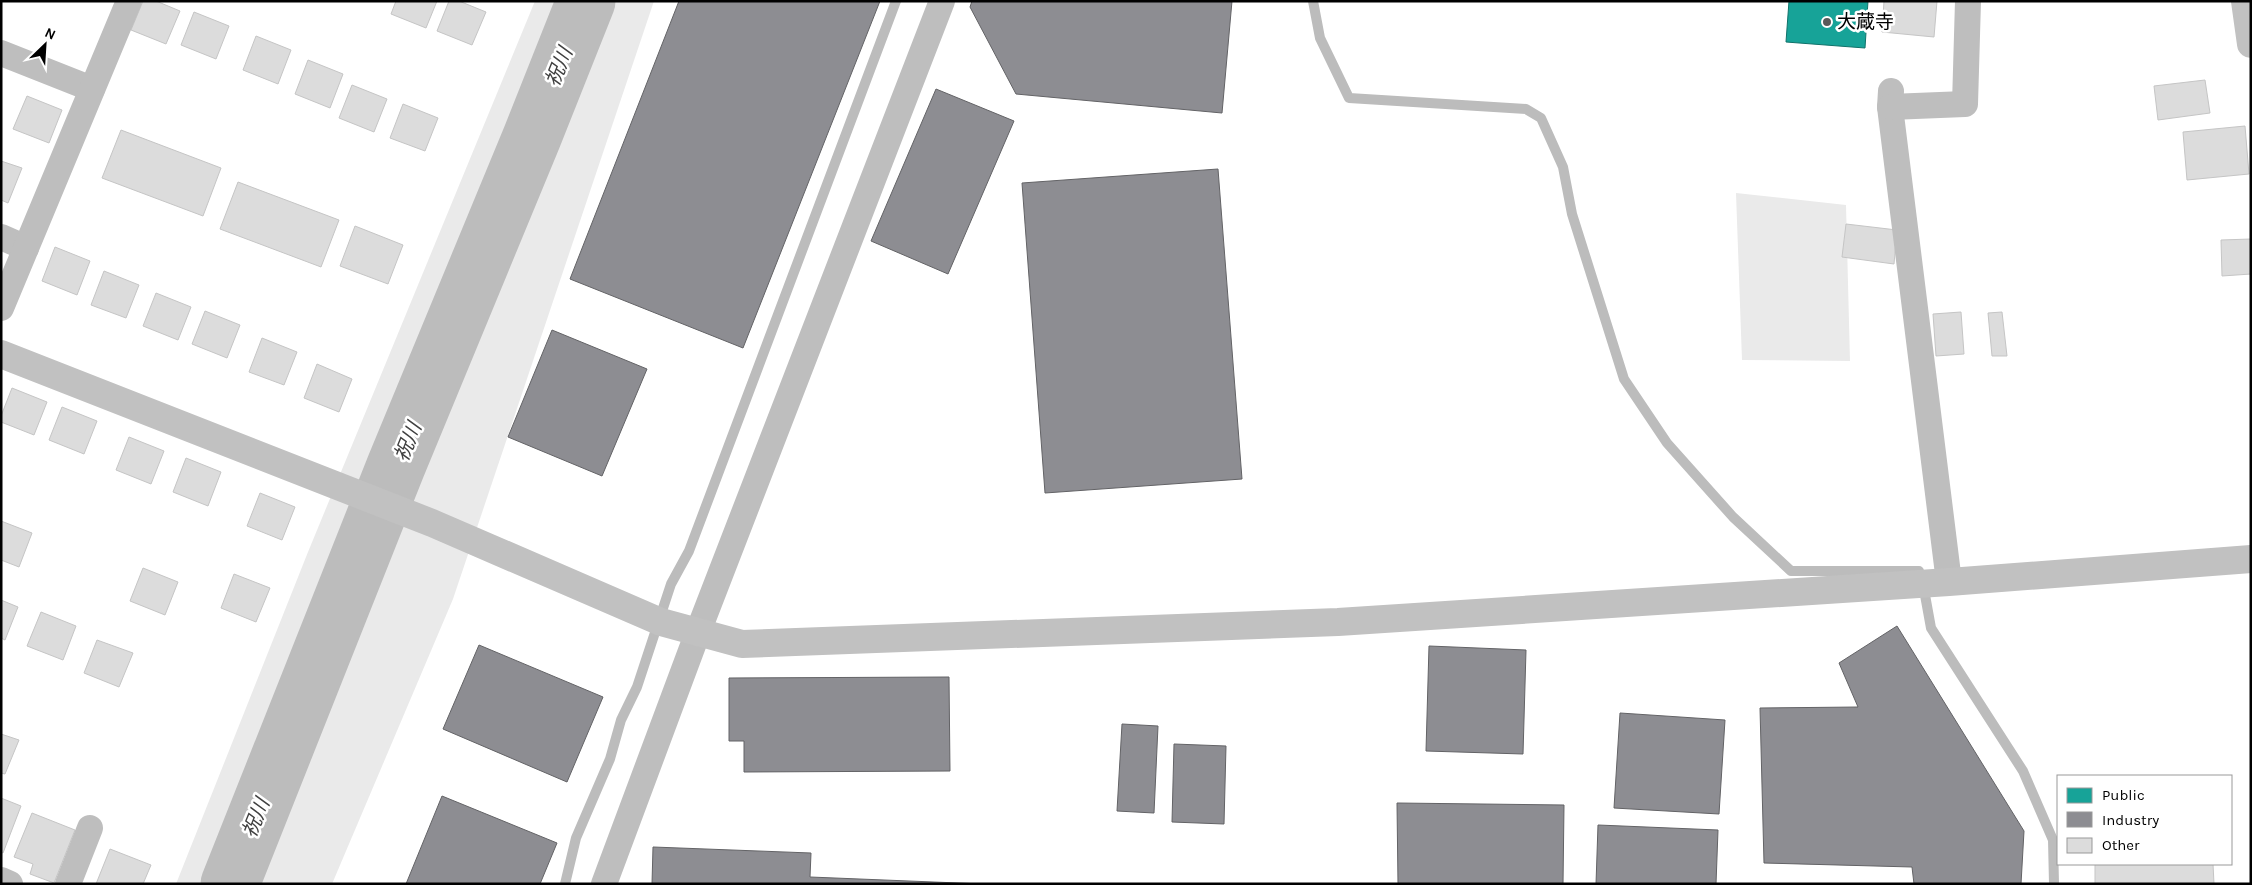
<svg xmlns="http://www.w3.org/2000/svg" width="2252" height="885" viewBox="0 0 2252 885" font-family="Karla,'Noto Sans JP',sans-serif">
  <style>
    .green { fill: #eaeaea }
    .public { fill: #17a398; stroke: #10726a }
    .industry { fill: #8d8d92; stroke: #636366 }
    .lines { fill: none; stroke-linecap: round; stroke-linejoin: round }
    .stream { stroke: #bcbcbc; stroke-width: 10 }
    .river { stroke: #bcbcbc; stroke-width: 59 }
    .building { fill: #dcdcdc; stroke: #c5c5c5 }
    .street { stroke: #bebebe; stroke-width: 26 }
    .secondary { stroke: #c1c1c1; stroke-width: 28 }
    .poi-dot { fill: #595959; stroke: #fff; stroke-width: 2 }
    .labels { text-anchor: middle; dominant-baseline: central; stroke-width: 5; stroke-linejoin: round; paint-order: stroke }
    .poi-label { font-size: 19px; fill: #000; stroke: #fff; text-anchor: start }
    .water-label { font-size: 20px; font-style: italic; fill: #404040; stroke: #fff }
  </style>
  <rect width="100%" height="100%" fill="#fff"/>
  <!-- green -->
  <g class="green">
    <polygon points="535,1 654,1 453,599 332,884 176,884 308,552"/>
    <polygon points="1736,193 1846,205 1850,361 1742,360"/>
  </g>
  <!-- public -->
  <polygon class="public" points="1789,1 1868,1 1865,48 1786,42"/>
  <!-- industry -->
  <g class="industry">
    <polygon points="679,1 880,1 743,348 570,279"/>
    <polygon points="972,1 1232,1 1222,113 1016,94 970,7"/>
    <polygon points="936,89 1014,121 948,274 871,241"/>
    <polygon points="1218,169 1242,479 1045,493 1022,183"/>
    <polygon points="552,330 647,369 602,476 508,437"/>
    <polygon points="1897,626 2024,831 2021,884 1914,884 1912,867 1764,863 1760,708 1858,707 1839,663"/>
    <polygon points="479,645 603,697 567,782 443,729"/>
    <polygon points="1429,646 1526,650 1523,754 1426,751"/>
    <polygon points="949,677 950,771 744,772 744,741 729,741 729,678"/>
    <polygon points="1620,713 1725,720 1719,814 1614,808"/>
    <polygon points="1122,724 1158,726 1154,813 1117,811"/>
    <polygon points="1174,744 1226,746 1224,824 1172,822"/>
    <polygon points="442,796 557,843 540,884 406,884"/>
    <polygon points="1397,803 1564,805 1563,884 1398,884"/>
    <polygon points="1598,825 1718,830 1716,884 1596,884"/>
    <polygon points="653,847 811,853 810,877 983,884 652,884"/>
  </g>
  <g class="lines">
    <!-- stream -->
    <g class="stream">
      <polyline points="1313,1 1320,38 1349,98 1526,109 1541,118 1563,167 1572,214 1624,379 1667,443 1733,517 1791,571 1919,571"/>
      <polyline points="1923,584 1931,628 2023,771 2053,840 2054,884"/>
      <polyline points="565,884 576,838 610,759 621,720 637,687 671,584 689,551 896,1"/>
    </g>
    <!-- river -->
    <polyline class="river" points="230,884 396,466 532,137 586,1"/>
  </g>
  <!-- building -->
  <g class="building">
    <polygon points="143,1 156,1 180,11 166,44 131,30"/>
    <polygon points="396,1 437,1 426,28 391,14"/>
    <polygon points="449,1 459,1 486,12 472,45 437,31"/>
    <polygon points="1884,1 1937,1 1934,37 1882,32"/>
    <polygon points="194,12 229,26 216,59 181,45"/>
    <polygon points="256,36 291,50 278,84 243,70"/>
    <polygon points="308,60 343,74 330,108 295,94"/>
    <polygon points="2205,80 2210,113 2158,120 2154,86"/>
    <polygon points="352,85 387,99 374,132 339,118"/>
    <polygon points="27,96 62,110 49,143 13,129"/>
    <polygon points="403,104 438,118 425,151 390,138"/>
    <polygon points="2245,126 2249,174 2187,180 2183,132"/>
    <polygon points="121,130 221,168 203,216 102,178"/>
    <polygon points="1,161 22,168 8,203 1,200"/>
    <polygon points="238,182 339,220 321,267 220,229"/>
    <polygon points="1846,224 1897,230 1894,264 1842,257"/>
    <polygon points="355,226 403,245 388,284 340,266"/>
    <polygon points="2251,239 2251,274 2222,276 2221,240"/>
    <polygon points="55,247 90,261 77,295 42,281"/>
    <polygon points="104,271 139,285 126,318 91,305"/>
    <polygon points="156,293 191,307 178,340 143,326"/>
    <polygon points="205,311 240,325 227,358 192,344"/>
    <polygon points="1961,312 1964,354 1936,356 1933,314"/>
    <polygon points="2002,312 2007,356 1992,356 1988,313"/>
    <polygon points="262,338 297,352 284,385 249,372"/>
    <polygon points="317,364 352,379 339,412 304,398"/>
    <polygon points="12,388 47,402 34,435 1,422 1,416"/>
    <polygon points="62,407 97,421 84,454 49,440"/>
    <polygon points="129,437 164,451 151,484 116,470"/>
    <polygon points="186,458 221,472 208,506 173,492"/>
    <polygon points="260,493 295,507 282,540 247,526"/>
    <polygon points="1,521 32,533 19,567 1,560"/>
    <polygon points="143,568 178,582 165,615 130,601"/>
    <polygon points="234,574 270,588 256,622 221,608"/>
    <polygon points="1,600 18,607 5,640 1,638"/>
    <polygon points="41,612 76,626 63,660 27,646"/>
    <polygon points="97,640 133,653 119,687 84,673"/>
    <polygon points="1,734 19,740 5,774 1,773"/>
    <polygon points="1,798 21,806 3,853 1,852"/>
    <polygon points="32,813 75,830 54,883 30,874 33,864 14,857"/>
    <polygon points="110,849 151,865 143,884 96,884"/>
    <polygon points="2095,864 2213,864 2214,884 2095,884"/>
  </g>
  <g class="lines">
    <!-- street -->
    <g class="street">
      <polyline points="1,53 92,89"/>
      <polyline points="1891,91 1890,107 1949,582"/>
      <polyline points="1890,107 1965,104 1968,1"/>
      <polyline points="1,237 26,248"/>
      <polyline points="1,308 129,1"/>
      <polyline points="1,880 10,884"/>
      <polyline points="68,884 90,828"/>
      <polyline points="604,884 698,632 942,1"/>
    </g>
    <!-- secondary -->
    <g class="secondary">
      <polyline points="2245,1 2251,44"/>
      <polyline points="1,354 432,523 661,622 742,644 1338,622 1949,582 2251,559"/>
    </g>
  </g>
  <!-- markers -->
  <circle class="poi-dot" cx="1827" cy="22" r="5"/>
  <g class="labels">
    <!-- poi labels -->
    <g class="poi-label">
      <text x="1837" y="22">大蔵寺</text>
    </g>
    <!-- water labels -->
    <g class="water-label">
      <text transform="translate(559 67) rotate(-68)">祝川</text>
      <text transform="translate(408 442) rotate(-68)">祝川</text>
      <text transform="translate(256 818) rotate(-68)">祝川</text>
    </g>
  </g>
  <!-- border -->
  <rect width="2252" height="885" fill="none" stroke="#000000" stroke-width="5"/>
  <!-- legend -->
  <rect x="2057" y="775" width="175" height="90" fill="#ffffff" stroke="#999999"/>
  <rect x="2067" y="788" width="25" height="15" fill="#17a398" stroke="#999999"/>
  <text x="2102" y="800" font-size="15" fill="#000000">Public</text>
  <rect x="2067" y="812" width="25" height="15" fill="#8d8d92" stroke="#999999"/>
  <text x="2102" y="825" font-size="15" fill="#000000">Industry</text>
  <rect x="2067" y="838" width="25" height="15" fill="#dcdcdc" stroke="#999999"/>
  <text x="2102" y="850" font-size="15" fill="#000000">Other</text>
  <!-- north arrow -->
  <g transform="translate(45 45) rotate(25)" stroke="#ffffff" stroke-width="4" paint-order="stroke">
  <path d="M0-4L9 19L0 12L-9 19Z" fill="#000000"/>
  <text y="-8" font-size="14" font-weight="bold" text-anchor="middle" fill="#000000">N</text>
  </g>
</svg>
